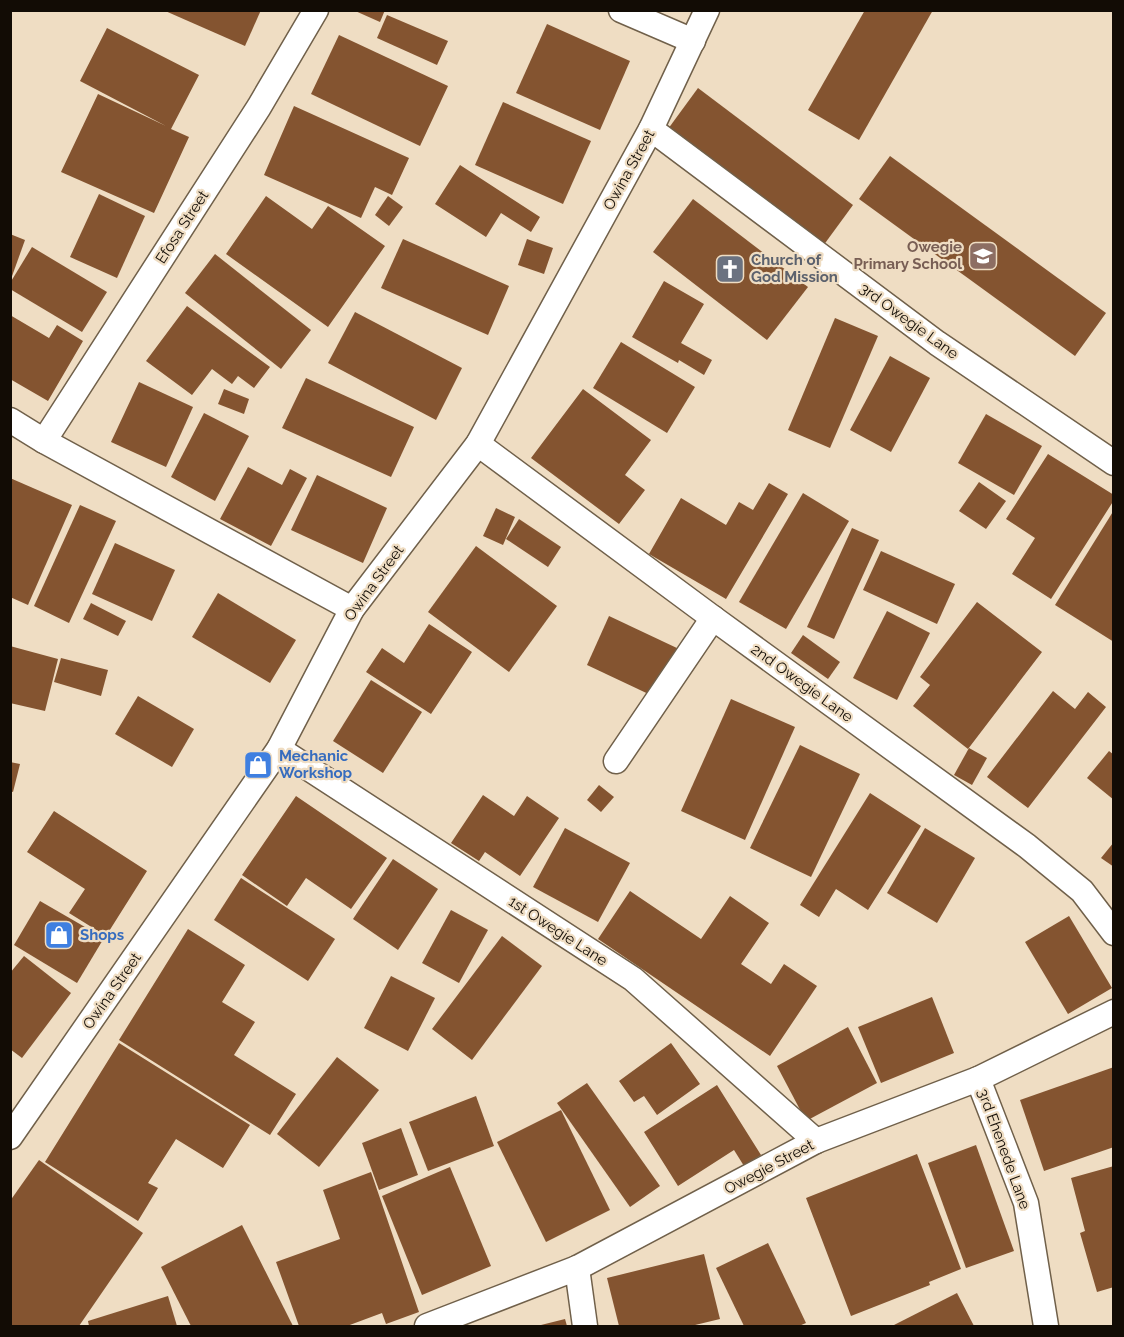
<svg xmlns="http://www.w3.org/2000/svg" width="1124" height="1337" viewBox="0 0 1124 1337" font-family="Raleway,sans-serif">
  <style>
    .building { fill: #845430 }
    .lines { fill: none; stroke-linecap: round; stroke-linejoin: round }
    .minor-casing { stroke: #70604a; stroke-width: 27 }
    .minor { stroke: #fff; stroke-width: 24 }
    .labels { text-anchor: middle; dominant-baseline: central; stroke-width: 4.5; stroke-linejoin: round; paint-order: stroke }
    .street-label { font-size: 15px; fill: #120c05; stroke: #efddc3 }
    .education-label { font-size: 15px; font-weight: bold; fill: #785e54; stroke: #efddc3; text-anchor: end }
    .worship-label { font-size: 15px; font-weight: bold; fill: #5b616d; stroke: #efddc3; text-anchor: start }
    .shop-label { font-size: 15px; font-weight: bold; fill: #366cbe; stroke: #efddc3; text-anchor: start }
  </style>
  <rect width="100%" height="100%" fill="#efddc3"/>
  <!-- building -->
  <g class="building">
    <polygon points="163,10 261,10 245,46"/>
    <polygon points="353,10 385,10 380,22"/>
    <polygon points="865,10 933,10 859,140 808,110"/>
    <polygon points="387,15 448,41 437,65 377,38"/>
    <polygon points="547,24 630,61 600,130 516,93"/>
    <polygon points="107,28 199,75 171,129 189,137 154,213 61,172 98,94 166,126 80,81"/>
    <polygon points="339,35 448,86 420,146 311,94"/>
    <polygon points="698,88 853,205 823,246 668,129"/>
    <polygon points="503,102 591,141 563,204 475,165"/>
    <polygon points="294,106 409,158 392,195 375,187 361,218 264,175"/>
    <polygon points="890,156 1106,313 1075,356 859,199"/>
    <polygon points="460,165 540,217 531,232 501,213 486,237 435,204"/>
    <polygon points="99,194 145,216 117,278 70,257"/>
    <polygon points="266,196 312,229 328,206 385,246 328,327 226,254"/>
    <polygon points="388,196 403,207 389,226 375,215"/>
    <polygon points="693,199 808,287 767,340 653,252"/>
    <polygon points="10,234 25,240 11,279 10,279"/>
    <polygon points="403,239 509,286 488,335 381,288"/>
    <polygon points="527,239 553,248 544,274 518,265"/>
    <polygon points="32,247 107,292 82,332 10,289 10,283"/>
    <polygon points="215,254 311,330 281,369 185,293"/>
    <polygon points="664,281 704,304 681,343 712,360 704,375 679,360 678,363 632,337"/>
    <polygon points="187,306 270,367 254,388 238,376 232,384 212,369 192,395 146,361"/>
    <polygon points="355,312 462,368 436,420 328,363"/>
    <polygon points="10,315 49,338 57,325 83,341 48,401 10,379"/>
    <polygon points="835,318 878,336 830,448 788,430"/>
    <polygon points="621,342 695,387 667,433 593,388"/>
    <polygon points="890,356 930,378 891,452 850,430"/>
    <polygon points="306,378 414,427 391,477 282,428"/>
    <polygon points="139,382 193,407 166,467 111,442"/>
    <polygon points="224,389 249,399 244,414 218,404"/>
    <polygon points="583,389 651,440 625,475 645,490 619,524 531,458"/>
    <polygon points="204,413 249,436 215,501 171,477"/>
    <polygon points="986,414 1042,446 1014,495 958,463"/>
    <polygon points="1048,454 1114,495 1114,500 1051,599 1012,574 1035,538 1006,519"/>
    <polygon points="248,467 282,485 290,469 307,478 271,546 220,519"/>
    <polygon points="317,475 387,508 363,563 291,530"/>
    <polygon points="10,478 72,505 28,605 10,597"/>
    <polygon points="979,482 1006,501 986,529 959,511"/>
    <polygon points="769,483 788,494 726,599 649,554 681,498 726,525 739,502 753,510"/>
    <polygon points="803,493 849,521 786,629 739,602"/>
    <polygon points="80,505 116,521 69,623 34,606"/>
    <polygon points="496,508 515,517 503,545 483,536"/>
    <polygon points="1114,510 1114,642 1055,605"/>
    <polygon points="519,519 561,547 548,567 506,539"/>
    <polygon points="852,528 879,540 834,639 807,627"/>
    <polygon points="115,543 175,570 152,621 92,594"/>
    <polygon points="476,546 557,606 509,672 428,612"/>
    <polygon points="881,551 955,584 937,624 863,590"/>
    <polygon points="218,593 296,640 270,683 192,637"/>
    <polygon points="977,602 1042,652 968,749 913,706 930,685 920,677"/>
    <polygon points="91,603 126,621 118,636 83,619"/>
    <polygon points="887,611 930,633 897,700 853,678"/>
    <polygon points="609,616 679,649 657,698 587,665"/>
    <polygon points="429,624 472,652 431,714 366,672 382,648 404,663"/>
    <polygon points="803,635 840,662 828,679 791,653"/>
    <polygon points="10,646 58,659 45,711 10,703"/>
    <polygon points="61,658 108,670 101,696 54,682"/>
    <polygon points="371,680 422,712 383,773 333,741"/>
    <polygon points="1053,691 1075,709 1088,692 1106,707 1028,808 987,777"/>
    <polygon points="138,696 194,729 172,767 115,734"/>
    <polygon points="731,699 795,727 745,840 681,811"/>
    <polygon points="800,745 860,774 811,877 750,848"/>
    <polygon points="969,748 987,758 972,785 954,775"/>
    <polygon points="1109,751 1114,755 1114,800 1087,778"/>
    <polygon points="10,762 20,764 13,792 10,791"/>
    <polygon points="599,785 614,797 601,812 587,800"/>
    <polygon points="870,793 921,826 868,910 836,889 819,917 800,905"/>
    <polygon points="483,795 514,816 527,796 559,818 520,876 485,852 479,861 451,843"/>
    <polygon points="296,796 387,858 351,909 306,878 287,906 242,875"/>
    <polygon points="54,811 147,871 106,936 69,913 85,889 27,852"/>
    <polygon points="565,828 630,863 598,922 533,887"/>
    <polygon points="925,828 975,858 937,923 887,893"/>
    <polygon points="1114,842 1114,867 1101,858"/>
    <polygon points="393,859 438,889 398,950 353,919"/>
    <polygon points="241,878 335,939 308,981 214,920"/>
    <polygon points="630,891 701,939 730,896 769,923 741,964 771,984 784,964 817,986 770,1056 598,939"/>
    <polygon points="40,901 104,938 77,983 14,945"/>
    <polygon points="451,910 488,930 459,983 422,963"/>
    <polygon points="1069,916 1112,988 1068,1014 1025,942"/>
    <polygon points="188,929 245,965 222,1002 255,1022 234,1055 296,1094 270,1135 119,1040"/>
    <polygon points="502,936 542,966 472,1060 432,1029"/>
    <polygon points="24,956 71,993 22,1058 10,1049 10,973"/>
    <polygon points="391,976 435,998 408,1051 364,1028"/>
    <polygon points="932,997 954,1053 881,1083 858,1027"/>
    <polygon points="848,1027 877,1083 806,1121 777,1066"/>
    <polygon points="119,1043 250,1125 223,1168 176,1139 148,1183 158,1188 138,1221 45,1162"/>
    <polygon points="671,1043 700,1084 657,1115 644,1096 634,1102 619,1081"/>
    <polygon points="337,1057 379,1090 319,1167 277,1134"/>
    <polygon points="1114,1067 1114,1147 1044,1171 1020,1100"/>
    <polygon points="587,1083 660,1186 630,1207 557,1103"/>
    <polygon points="717,1085 761,1155 744,1166 734,1150 678,1186 644,1132"/>
    <polygon points="476,1096 494,1146 428,1171 409,1122"/>
    <polygon points="561,1110 610,1210 546,1242 497,1142"/>
    <polygon points="401,1128 418,1175 379,1190 362,1143"/>
    <polygon points="976,1145 1014,1251 966,1268 928,1163"/>
    <polygon points="917,1154 961,1269 929,1282 930,1285 851,1316 806,1198"/>
    <polygon points="39,1160 143,1233 79,1326 10,1326 10,1201"/>
    <polygon points="1114,1166 1114,1287 1097,1292 1080,1233 1085,1231 1071,1178"/>
    <polygon points="450,1167 491,1266 422,1295 382,1196"/>
    <polygon points="371,1172 419,1312 386,1324 382,1313 347,1326 299,1326 276,1262 340,1239 323,1190"/>
    <polygon points="242,1225 293,1326 191,1326 161,1267"/>
    <polygon points="768,1243 806,1323 799,1326 744,1326 716,1268"/>
    <polygon points="704,1254 720,1319 691,1326 619,1326 607,1278"/>
    <polygon points="957,1293 974,1326 892,1326"/>
    <polygon points="168,1296 177,1326 89,1326 88,1321"/>
    <polygon points="565,1319 567,1326 537,1326"/>
  </g>
  <g class="lines">
    <!-- minor casing -->
    <g class="minor-casing">
      <g id="minor">
        <polyline points="621,10 693,41"/>
        <polyline points="651,129 937,343 1114,463"/>
        <polyline points="10,420 44,441 352,609"/>
        <polyline points="44,441 259,107 316,10"/>
        <polyline points="478,444 713,618 1027,846 1082,891 1114,933"/>
        <polyline points="279,749 633,979 816,1141"/>
        <polyline points="616,761 713,618"/>
        <polyline points="978,1079 1026,1203 1046,1326"/>
        <polyline points="10,1137 279,749 352,609 478,444 651,129 707,10"/>
        <polyline points="577,1268 585,1326"/>
        <polyline points="427,1326 577,1268 816,1141 978,1079 1114,1012"/>
      </g>
    </g>
    <!-- minor -->
    <use href="#minor" class="minor"/>
  </g>
  <!-- icons -->
  <defs>
    <g id="school-square" transform="scale(1.5)"><rect x="-9" y="-9" width="18" height="18" rx="4" fill="#8d6e63" stroke="#efddc3"/><path d="M0-5L7-2L0 1L-7-2ZM-4 1L0 2.5L4 1V4Q0 6-4 4Z" fill="#fff"/></g>
    <g id="church-square" transform="scale(1.5)"><rect x="-9" y="-9" width="18" height="18" rx="4" fill="#6b7280" stroke="#efddc3"/><path d="M-1.2-6h2.4v3.5h3.3v2.4h-3.3V6h-2.4V-.1h-3.3v-2.4h3.3Z" fill="#fff"/></g>
    <g id="shop-square" transform="scale(1.5)"><rect x="-9" y="-9" width="18" height="18" rx="4" fill="#3f7fe0" stroke="#efddc3"/><path d="M-5-2.5h2.3a2.7 3.5 0 0 1 5.4 0H5L5.5 6h-11ZM-1.5-2.5h3a1.5 2.3 0 0 0-3 0Z" fill="#fff"/></g>
  </defs>
  <g fill-rule="evenodd">
    <use href="#school-square" x="983" y="256"/>
    <use href="#church-square" x="730" y="269"/>
    <use href="#shop-square" x="258" y="765"/>
    <use href="#shop-square" x="59" y="935"/>
  </g>
  <g class="labels">
    <!-- street labels -->
    <g class="street-label">
      <text transform="translate(629 170) rotate(-61)">Owina Street</text>
      <text transform="translate(182 227) rotate(-57)">Efosa Street</text>
      <text transform="translate(909 321) rotate(36)">3rd Owegie Lane</text>
      <text transform="translate(374 583) rotate(-54)">Owina Street</text>
      <text transform="translate(802 683) rotate(36)">2nd Owegie Lane</text>
      <text transform="translate(558 931) rotate(33)">1st Owegie Lane</text>
      <text transform="translate(112 991) rotate(-55)">Owina Street</text>
      <text transform="translate(1004 1149) rotate(70)">3rd Ehenede Lane</text>
      <text transform="translate(769 1167) rotate(-28)">Owegie Street</text>
    </g>
    <!-- education labels -->
    <g class="education-label">
      <text x="962" y="247">Owegie<tspan x="962" dy="17">Primary School</tspan></text>
    </g>
    <!-- worship labels -->
    <g class="worship-label">
      <text x="751" y="260">Church of<tspan x="751" dy="17">God Mission</tspan></text>
    </g>
    <!-- shop labels -->
    <g class="shop-label">
      <text x="279" y="756">Mechanic<tspan x="279" dy="17">Workshop</tspan></text>
      <text x="80" y="935">Shops</text>
    </g>
  </g>
  <!-- border -->
  <rect width="1124" height="1337" fill="none" stroke="#120c05" stroke-width="24"/>
</svg>
